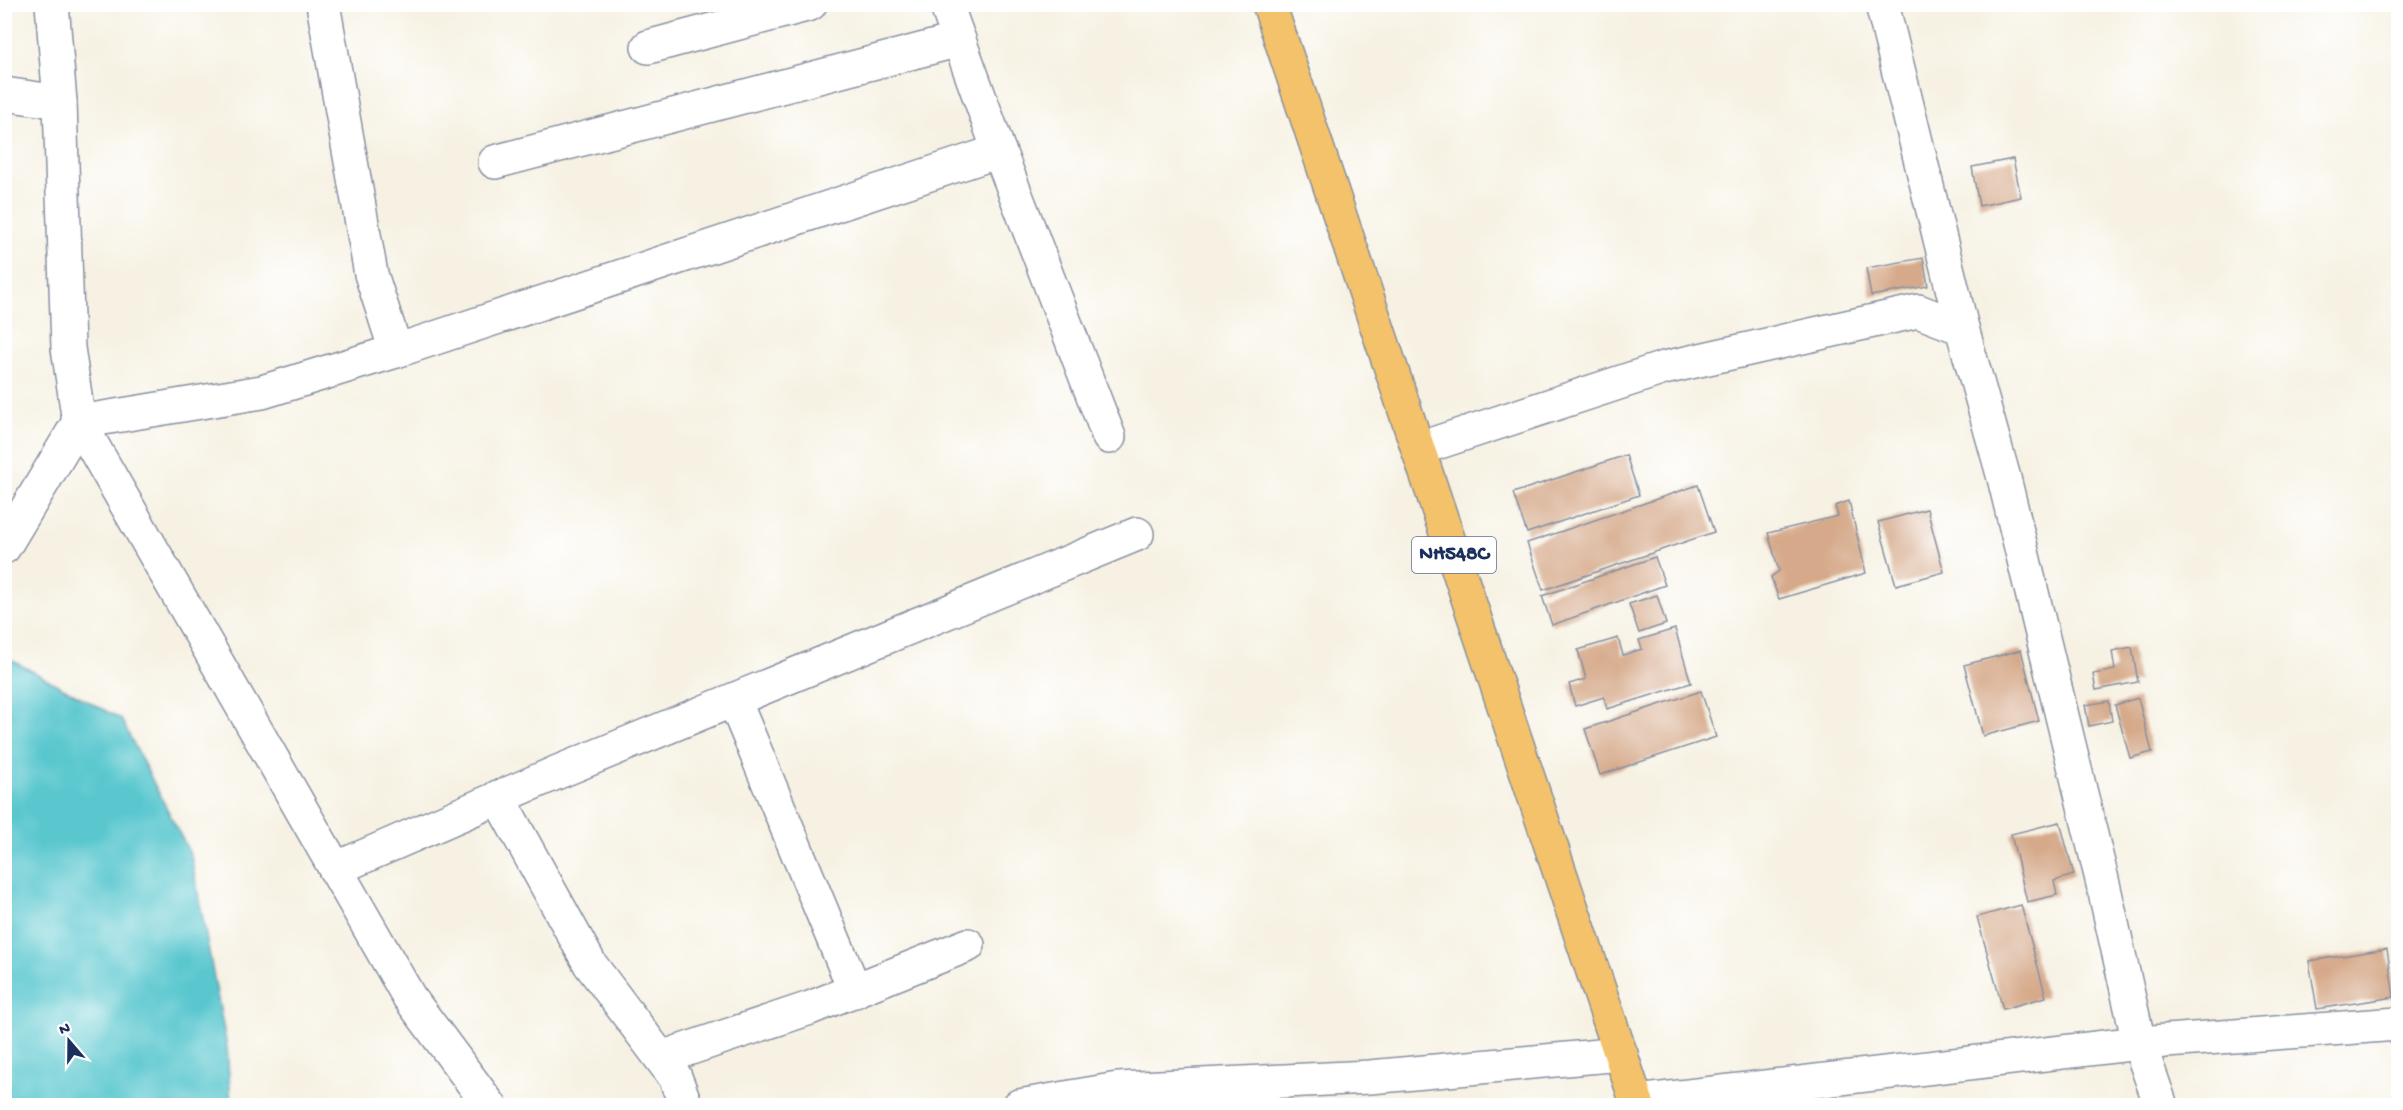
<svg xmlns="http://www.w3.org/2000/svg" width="2403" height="1110" viewBox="0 0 2403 1110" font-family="'Gochi Hand',sans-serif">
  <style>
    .water { fill: #5ac7cf; stroke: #3a7b96; stroke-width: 1.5 }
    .building { fill: #d5a989 }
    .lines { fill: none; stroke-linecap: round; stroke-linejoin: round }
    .minor-casing { stroke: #8890a0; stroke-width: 36 }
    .tertiary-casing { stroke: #8890a0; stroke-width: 36 }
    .trunk-casing { stroke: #8890a0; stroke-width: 36 }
    .minor { stroke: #fff; stroke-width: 33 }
    .tertiary { stroke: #fff; stroke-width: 33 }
    .trunk { stroke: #f3c26a; stroke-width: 33 }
    .labels { text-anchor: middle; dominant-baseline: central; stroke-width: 5; stroke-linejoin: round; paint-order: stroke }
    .shield { fill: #fff; stroke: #5f6d8e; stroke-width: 1.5 }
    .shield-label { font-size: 21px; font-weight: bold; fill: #1b2f5e }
  </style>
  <rect width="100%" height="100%" fill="#fff"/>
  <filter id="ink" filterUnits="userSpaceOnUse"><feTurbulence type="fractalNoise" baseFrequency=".0167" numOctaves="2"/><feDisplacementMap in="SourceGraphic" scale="12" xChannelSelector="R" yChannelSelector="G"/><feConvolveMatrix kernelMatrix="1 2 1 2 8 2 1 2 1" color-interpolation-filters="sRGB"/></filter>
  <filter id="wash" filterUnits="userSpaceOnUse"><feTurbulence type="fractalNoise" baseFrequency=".008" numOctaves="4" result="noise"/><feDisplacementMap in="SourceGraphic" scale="24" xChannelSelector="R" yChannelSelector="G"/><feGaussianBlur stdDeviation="1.35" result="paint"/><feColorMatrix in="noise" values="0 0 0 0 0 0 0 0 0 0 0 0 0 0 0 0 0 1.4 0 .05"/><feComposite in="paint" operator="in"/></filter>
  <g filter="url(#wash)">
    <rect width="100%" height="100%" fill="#f6f1e2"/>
    <!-- water -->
    <polygon class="water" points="4,656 121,719 191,856 227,1047 231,1105 5,1105"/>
    <g id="blocks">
      <!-- building -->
      <g class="building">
        <polygon points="2013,159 2021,197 1979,206 1972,167"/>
        <polygon points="1923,258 1928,286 1871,296 1866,268"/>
        <polygon points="1626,455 1639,495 1527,533 1513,493"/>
        <polygon points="1698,485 1714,532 1543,590 1527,543"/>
        <polygon points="1849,501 1866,573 1779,599 1771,577 1779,571 1768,533 1838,516 1835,506"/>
        <polygon points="1927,509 1944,572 1896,585 1878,522"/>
        <polygon points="1655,557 1665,585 1552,625 1542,596"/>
        <polygon points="1657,595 1666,624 1639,633 1629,604"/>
        <polygon points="1675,629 1691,683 1607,709 1604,697 1575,706 1569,684 1586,679 1578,650 1618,638 1623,655 1642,649 1639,640"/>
        <polygon points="2132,647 2138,682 2096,690 2093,674 2115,670 2112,651"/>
        <polygon points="2021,650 2039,721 1983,736 1964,665"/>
        <polygon points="1701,691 1716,737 1600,775 1585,729"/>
        <polygon points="2138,698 2152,752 2130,758 2115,705"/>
        <polygon points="2109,701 2112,721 2089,726 2085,705"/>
        <polygon points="2060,822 2074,875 2054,881 2057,895 2027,902 2011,834"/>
        <polygon points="2021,905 2046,997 2003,1009 1977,917"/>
        <polygon points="2387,949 2394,997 2317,1009 2309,961"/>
      </g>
    </g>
  </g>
  <g filter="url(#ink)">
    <use href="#blocks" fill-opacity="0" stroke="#8890a0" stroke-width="1.5"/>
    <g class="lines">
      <!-- minor casing -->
      <g class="minor-casing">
        <g id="minor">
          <polyline points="52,4 60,102 68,348 79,422 409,997 490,1106"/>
          <polyline points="323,4 371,274 396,351"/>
          <polyline points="946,4 999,151"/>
          <polyline points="1882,4 1962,328"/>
          <polyline points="648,47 810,4"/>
          <polyline points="4,94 60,102"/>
          <polyline points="495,162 959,40"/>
          <polyline points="1418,449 1664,368 1918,311 1962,328 2004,478 2104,888 2139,1043 2161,1106"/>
          <polyline points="4,547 79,422 262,392 396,351 999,151 1109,437"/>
          <polyline points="734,700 855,991"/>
          <polyline points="498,797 590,964 675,1077 686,1106"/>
          <polyline points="335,869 558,772 1137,534"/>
          <polyline points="661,1058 810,1008 968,945"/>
        </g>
      </g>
      <!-- tertiary casing -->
      <g class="tertiary-casing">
        <g id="tertiary">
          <polyline points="1637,1102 2139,1043 2398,1024"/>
          <polyline points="1019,1106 1118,1089 1370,1077 1621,1054"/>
        </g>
      </g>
      <!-- trunk casing -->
      <g class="trunk-casing">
        <polyline id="trunk" points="1269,4 1638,1106"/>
      </g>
      <!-- minor -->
      <use href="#minor" class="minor"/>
      <!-- tertiary -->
      <use href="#tertiary" class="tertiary"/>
      <!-- trunk -->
      <use href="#trunk" class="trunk"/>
    </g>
  </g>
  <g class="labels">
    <!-- shield labels -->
    <rect class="shield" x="1412" y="537" width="84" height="36" rx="4.5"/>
    <g class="shield-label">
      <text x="1454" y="555">NH548C</text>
    </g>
  </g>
  <!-- margin -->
  <rect width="2403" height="1110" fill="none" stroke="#fff" stroke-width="24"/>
  <!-- north arrow -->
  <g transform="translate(69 1041) rotate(340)" stroke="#ffffff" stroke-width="4.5" paint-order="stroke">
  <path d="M0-4.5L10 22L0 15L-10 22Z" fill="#1b2f5e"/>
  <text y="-9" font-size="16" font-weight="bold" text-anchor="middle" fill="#1b2f5e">N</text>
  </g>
</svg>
